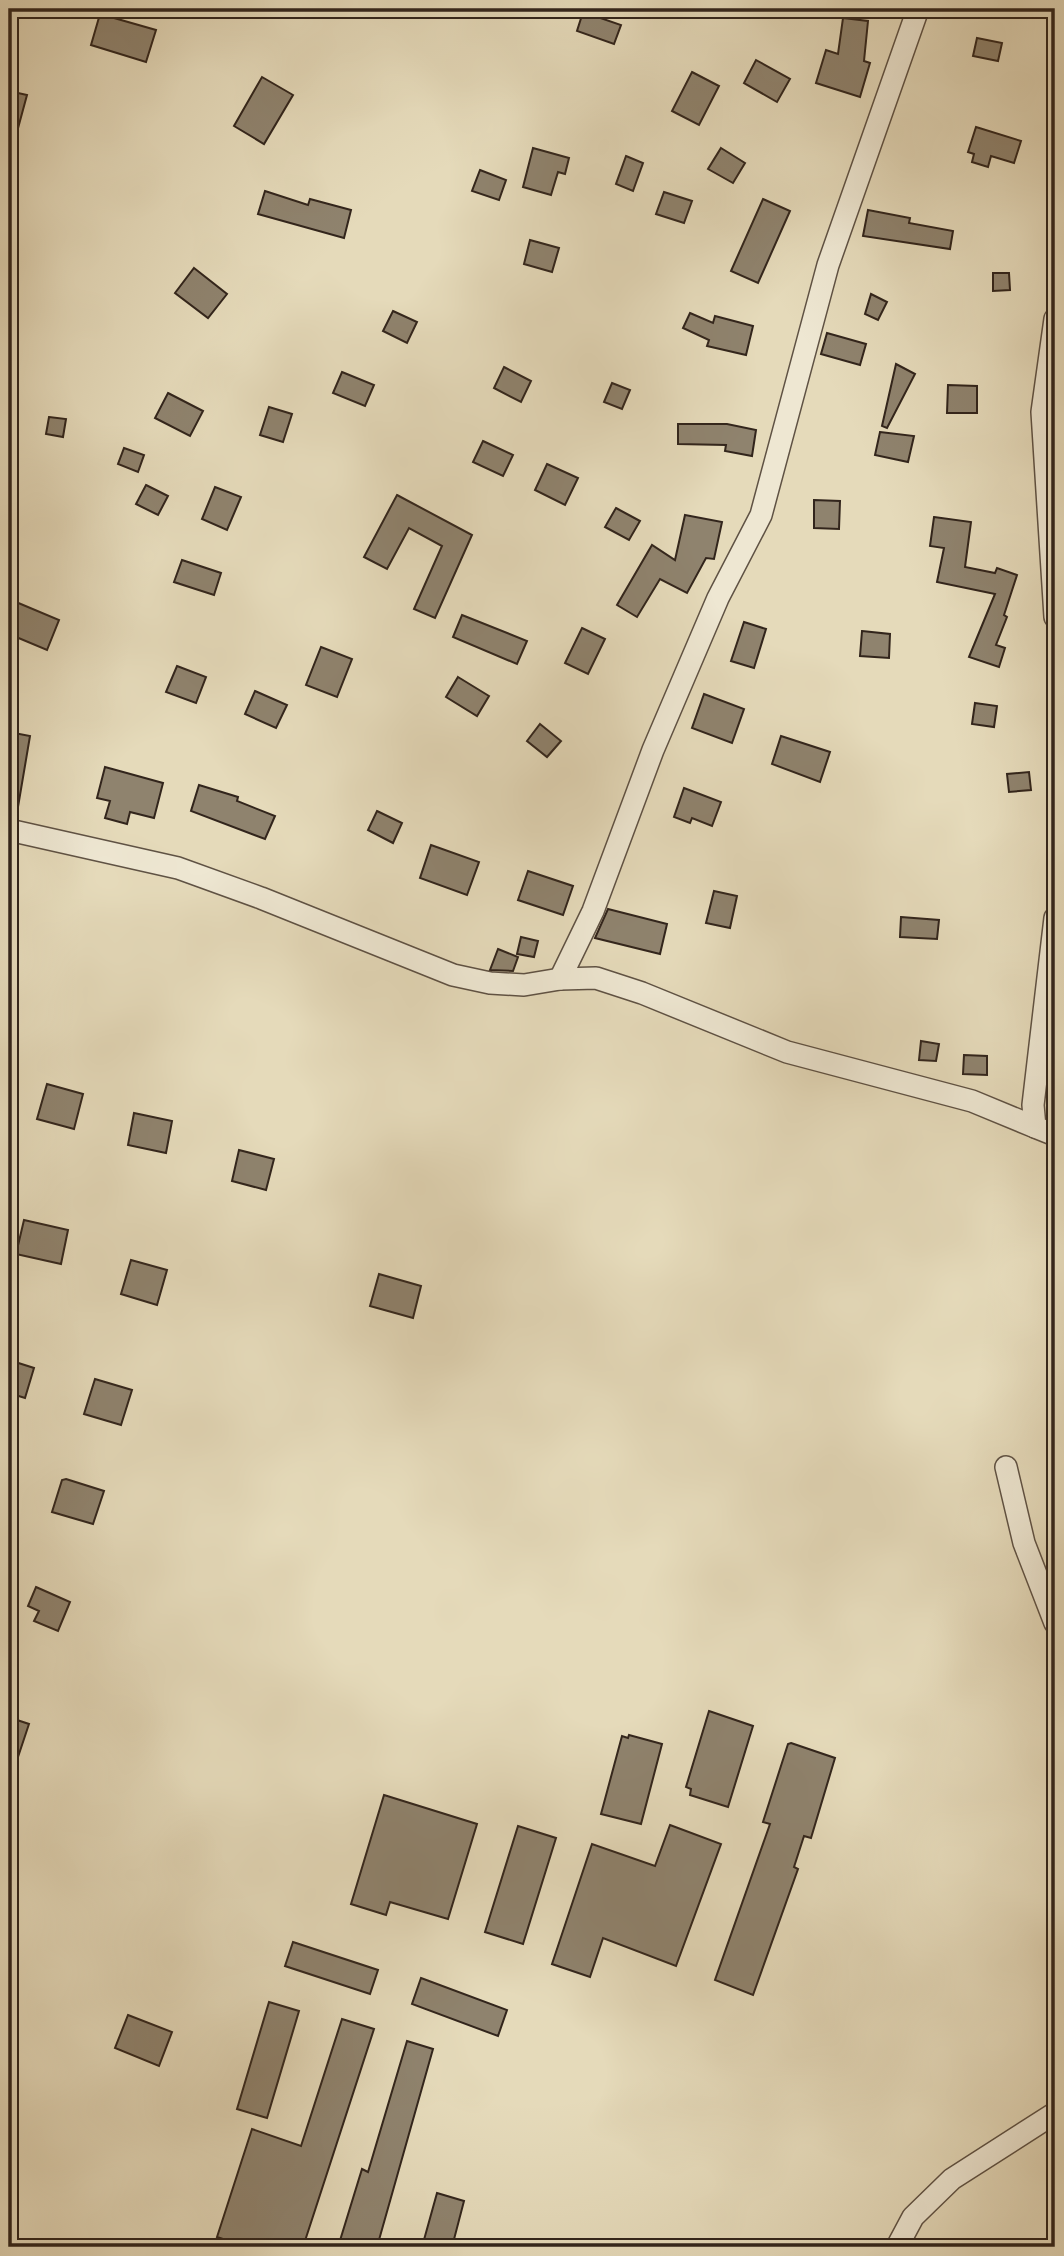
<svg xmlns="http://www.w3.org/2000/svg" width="1064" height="2256" viewBox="0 0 1064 2256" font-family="Cardo,serif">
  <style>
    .building { fill: #8f836e; stroke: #32251c; stroke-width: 2 }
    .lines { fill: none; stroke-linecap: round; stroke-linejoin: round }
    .street-casing { stroke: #5f5244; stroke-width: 24 }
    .street { stroke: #eee7d2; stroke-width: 21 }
  </style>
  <rect width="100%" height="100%" fill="#e5daba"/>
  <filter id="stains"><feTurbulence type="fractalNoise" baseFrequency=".00286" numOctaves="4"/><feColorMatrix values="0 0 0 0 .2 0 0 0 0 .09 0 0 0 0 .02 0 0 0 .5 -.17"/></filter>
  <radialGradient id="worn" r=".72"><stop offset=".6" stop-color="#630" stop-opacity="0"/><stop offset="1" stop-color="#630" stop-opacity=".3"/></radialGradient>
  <!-- building -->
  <g class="building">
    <polygon points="583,12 621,25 614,44 577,31"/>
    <polygon points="100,14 156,30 146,62 91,45"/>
    <polygon points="843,18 868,21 864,61 870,63 860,97 816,83 826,50 838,54"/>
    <polygon points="977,38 1002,43 998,61 973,56"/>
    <polygon points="756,60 790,79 777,102 744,83"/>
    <polygon points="692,72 719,86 699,125 672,111"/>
    <polygon points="262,77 293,95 264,144 234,126"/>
    <polygon points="9,91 27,95 14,143 9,142"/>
    <polygon points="976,127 1021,141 1014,163 991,156 988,167 972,162 974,154 968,152"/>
    <polygon points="533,148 569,158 565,174 558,172 551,195 523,187"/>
    <polygon points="721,148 745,163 733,183 708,169"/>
    <polygon points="626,156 643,163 633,191 616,184"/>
    <polygon points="480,170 506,180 499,200 472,191"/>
    <polygon points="265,191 308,205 310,199 351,210 344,238 258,214"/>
    <polygon points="664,192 692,201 684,223 656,214"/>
    <polygon points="763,199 790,211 758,283 731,271"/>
    <polygon points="868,210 910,218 909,223 953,231 950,249 863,236"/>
    <polygon points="530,240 559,248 552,272 524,264"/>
    <polygon points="194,268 227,294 208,318 175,293"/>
    <polygon points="993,273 1009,273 1010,290 993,291"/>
    <polygon points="871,294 887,302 878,320 865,314"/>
    <polygon points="393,311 417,322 407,343 383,331"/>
    <polygon points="690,313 713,323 715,316 753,326 746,355 707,346 709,340 683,328"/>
    <polygon points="827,333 866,344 860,365 821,354"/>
    <polygon points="896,364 915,374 887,428 882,426"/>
    <polygon points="504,367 531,381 521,402 494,388"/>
    <polygon points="342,372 374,385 365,406 333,393"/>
    <polygon points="612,383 630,390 622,409 604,402"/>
    <polygon points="948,385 977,386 977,413 947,413"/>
    <polygon points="168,393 203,411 190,436 155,418"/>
    <polygon points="269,407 292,414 283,442 260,435"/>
    <polygon points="49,417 66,419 63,437 46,434"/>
    <polygon points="678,424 727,424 756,430 752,456 725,451 726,445 678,444"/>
    <polygon points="880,432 914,436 908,462 875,455"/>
    <polygon points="483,441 513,455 503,476 473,462"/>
    <polygon points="124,448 144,455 138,472 118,464"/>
    <polygon points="547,464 578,478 565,505 535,490"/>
    <polygon points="146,485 168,496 158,515 136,504"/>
    <polygon points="215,487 241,497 227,530 202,519"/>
    <polygon points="397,495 472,535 435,618 414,609 442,546 409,528 387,569 364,557"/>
    <polygon points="814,500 840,501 839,529 814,528"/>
    <polygon points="616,508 640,521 629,540 605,527"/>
    <polygon points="685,515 722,522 714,559 706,558 687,593 660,579 637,617 617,605 652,545 675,560"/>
    <polygon points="934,517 971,522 965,567 995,573 997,568 1017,575 1004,615 1007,617 996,645 1005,648 999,667 969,657 995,594 937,582 944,548 930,546"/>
    <polygon points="182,560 221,573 214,595 174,582"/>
    <polygon points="16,602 59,620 47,650 9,634 9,620"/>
    <polygon points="462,615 527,641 517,664 453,637"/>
    <polygon points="744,622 766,629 754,668 731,661"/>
    <polygon points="582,628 605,639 588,674 565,663"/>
    <polygon points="862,631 890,634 889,658 860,656"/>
    <polygon points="321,647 352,659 337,697 306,685"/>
    <polygon points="177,666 206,677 196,703 166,692"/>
    <polygon points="458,677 489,696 477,716 446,697"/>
    <polygon points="255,691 287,705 276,728 245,714"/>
    <polygon points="704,694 744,709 732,743 692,728"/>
    <polygon points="975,703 997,706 994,727 972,724"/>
    <polygon points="540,724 561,741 547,757 527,741"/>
    <polygon points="9,732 30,736 18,807 9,806"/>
    <polygon points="781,736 830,752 820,782 772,764"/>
    <polygon points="105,767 163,783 154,818 130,812 127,824 105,818 110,801 97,798"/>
    <polygon points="1029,772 1031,790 1009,792 1007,774"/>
    <polygon points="199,785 238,797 237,801 275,816 265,839 191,811"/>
    <polygon points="684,788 721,802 712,826 692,818 690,823 674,817"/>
    <polygon points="377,811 402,823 393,843 368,830"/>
    <polygon points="431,845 479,862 467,895 420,878"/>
    <polygon points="528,871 573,886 563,915 518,900"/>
    <polygon points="714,891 737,896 730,928 706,923"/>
    <polygon points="608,909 667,924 660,954 595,938"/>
    <polygon points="901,917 939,920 937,939 900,937"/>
    <polygon points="521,937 538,941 534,957 517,954"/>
    <polygon points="498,949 518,957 513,971 490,970"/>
    <polygon points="921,1041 939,1044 936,1061 919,1060"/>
    <polygon points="964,1055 987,1056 987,1075 963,1074"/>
    <polygon points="47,1084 83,1094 74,1129 37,1119"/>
    <polygon points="134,1113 172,1121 166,1153 128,1145"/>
    <polygon points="239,1150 274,1159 266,1190 232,1181"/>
    <polygon points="24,1220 68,1230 61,1264 16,1254"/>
    <polygon points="131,1260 167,1270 157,1305 121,1294"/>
    <polygon points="379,1274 421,1286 413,1318 370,1306"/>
    <polygon points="9,1360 34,1368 25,1398 9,1393"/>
    <polygon points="95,1379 132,1390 121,1425 84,1414"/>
    <polygon points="66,1479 104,1491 93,1524 52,1512 62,1480"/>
    <polygon points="36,1587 70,1602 58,1631 34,1621 39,1611 28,1606"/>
    <polygon points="709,1711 753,1726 728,1807 690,1795 691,1789 686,1787"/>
    <polygon points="14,1719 29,1724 12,1775 9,1774 9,1733"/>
    <polygon points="629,1735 662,1744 641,1824 601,1814 622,1736 628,1738"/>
    <polygon points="791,1743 835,1758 811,1838 804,1836 794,1867 798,1869 753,1995 715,1980 770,1824 763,1822 788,1744"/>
    <polygon points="384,1795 477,1824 448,1919 390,1902 386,1915 351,1904"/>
    <polygon points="670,1825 721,1844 676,1966 603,1938 590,1977 552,1964 592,1844 655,1866"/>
    <polygon points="518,1826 556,1838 523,1944 485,1932"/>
    <polygon points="293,1942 378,1970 370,1994 285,1966"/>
    <polygon points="421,1978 507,2010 498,2036 412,2004"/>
    <polygon points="269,2002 299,2011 267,2118 237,2109"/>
    <polygon points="128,2015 172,2032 159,2066 115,2048"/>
    <polygon points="342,2019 374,2029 303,2247 247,2247 217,2237 252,2129 301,2146"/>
    <polygon points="407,2041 433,2049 377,2247 338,2247 362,2169 368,2172"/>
    <polygon points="437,2193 464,2201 452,2247 422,2247"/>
  </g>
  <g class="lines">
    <!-- street casing -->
    <g class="street-casing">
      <g id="street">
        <polyline points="1055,319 1042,412 1055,617"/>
        <polyline points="9,830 178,868 261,898 453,975 490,983 524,985 560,979 596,978 642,993 787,1052 972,1101 1035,1127"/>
        <polyline points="1055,918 1033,1105 1035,1127 1055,1135"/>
        <polyline points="560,979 593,911 653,750 718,598 761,515 828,265 918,9"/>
        <polyline points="1006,1467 1024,1543 1055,1623"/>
        <polyline points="897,2247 913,2217 952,2179 1055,2113"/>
      </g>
    </g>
    <!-- street -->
    <use href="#street" class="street"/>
  </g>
  <!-- margin -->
  <rect width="1064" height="2256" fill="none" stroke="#e5daba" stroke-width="35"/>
  <rect x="10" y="10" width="1043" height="2235" fill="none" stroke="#32251c" stroke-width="3.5"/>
  <rect x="18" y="18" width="1029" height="2221" fill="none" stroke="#32251c" stroke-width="2"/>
  <rect width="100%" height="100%" filter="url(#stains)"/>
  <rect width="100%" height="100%" fill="url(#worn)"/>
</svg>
